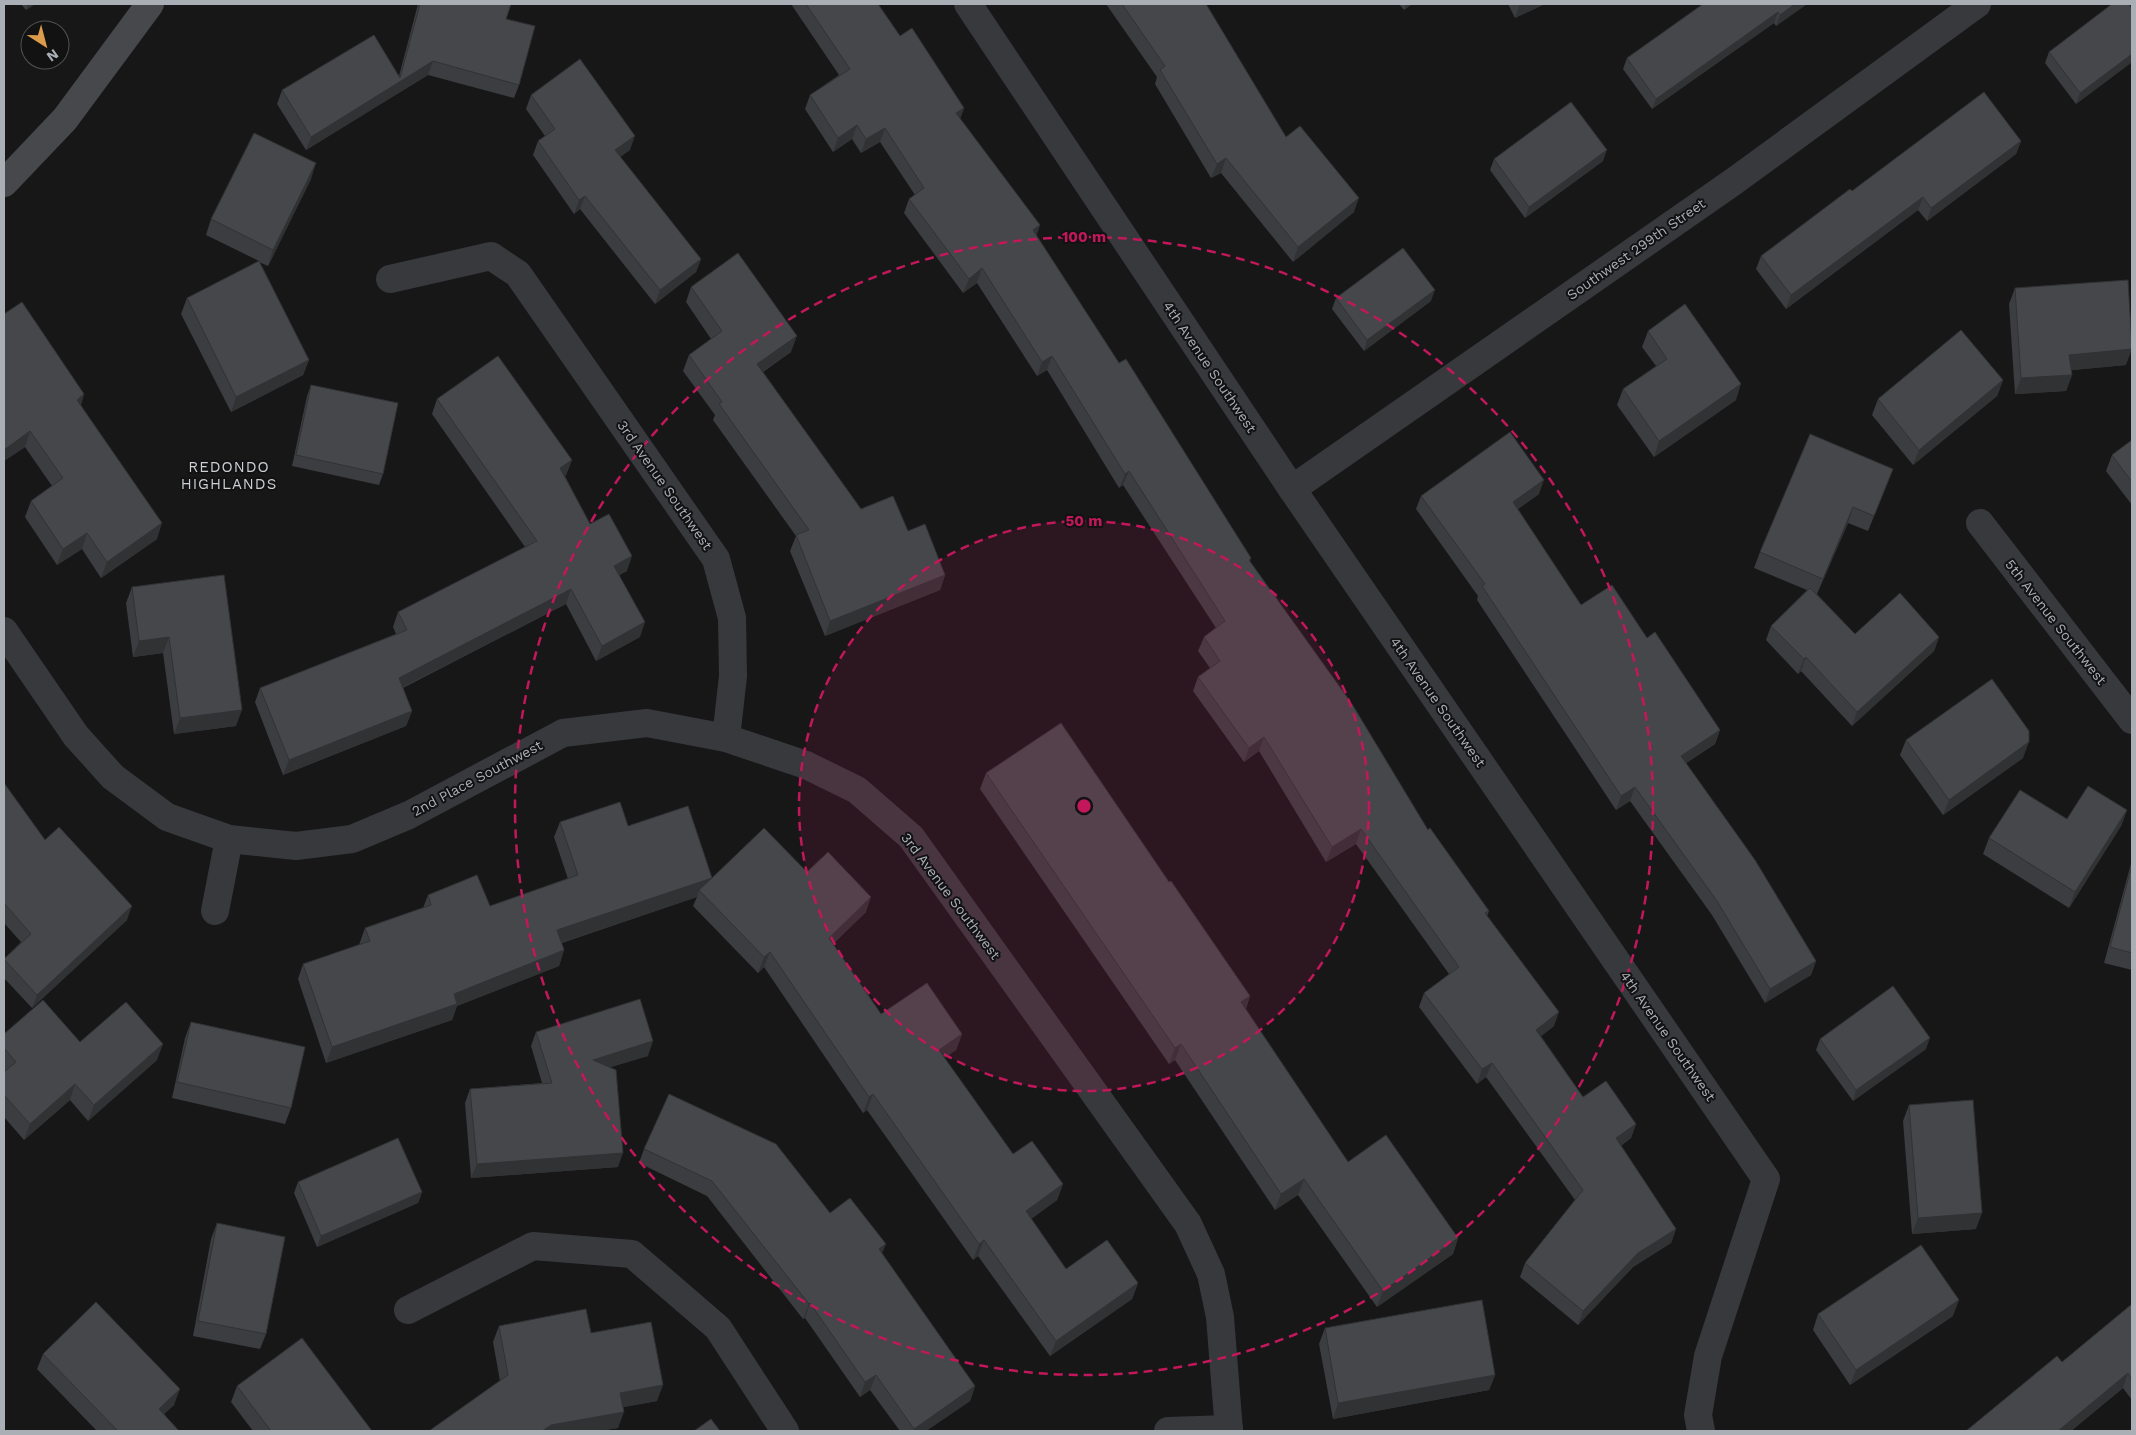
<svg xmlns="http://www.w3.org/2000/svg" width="2136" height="1435" viewBox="0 0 2136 1435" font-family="'Work Sans',sans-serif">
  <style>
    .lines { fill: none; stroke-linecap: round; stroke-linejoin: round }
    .minor { stroke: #38393d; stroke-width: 28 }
    .secondary { stroke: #46484c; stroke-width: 28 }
    .wall { fill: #3c3d40 }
    .shaded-wall { fill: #313234 }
    .building { fill: #46474a; stroke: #313234 }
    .ring { fill: none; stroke: #c2185b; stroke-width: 2.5; stroke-dasharray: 9 6 }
    .labels { text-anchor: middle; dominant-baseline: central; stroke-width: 4; stroke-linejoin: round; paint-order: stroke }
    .street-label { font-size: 14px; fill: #aaafb6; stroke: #121213 }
    .neighbourhood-label { font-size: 15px; letter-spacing: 1px; fill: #cbced3; stroke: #121213 }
    .centre { fill: #c2185b; stroke: #121213; stroke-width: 2.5 }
    .ring-label { font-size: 15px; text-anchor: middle; font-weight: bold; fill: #c2185b; stroke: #121213; stroke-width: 4; stroke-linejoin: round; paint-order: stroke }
  </style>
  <rect width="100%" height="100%" fill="#171718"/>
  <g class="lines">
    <!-- minor -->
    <g class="minor">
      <polyline points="968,4 1292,489 1766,1179 1708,1356 1698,1415 1701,1431"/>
      <polyline points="390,279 491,256 518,274 716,559 732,618 733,676 726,738 806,765 857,790 911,837 1188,1224 1211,1274 1220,1317 1229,1431"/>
      <polyline points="1292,489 1733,182 1977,4"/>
      <polyline points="1980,523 2132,720"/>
      <polyline points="4,631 76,736 113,777 167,817 229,839 296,846 352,839 409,815 563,733 647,723 726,738"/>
      <polyline points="215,911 229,839"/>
      <polyline points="408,1310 533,1246 632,1254 718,1328 785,1431"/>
      <polyline points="1168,1431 1229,1429"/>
    </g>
    <!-- secondary -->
    <polyline class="secondary" points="4,183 65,119 150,4"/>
  </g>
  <!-- wall -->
  <g class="wall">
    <polygon points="21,4 35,4 26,10"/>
    <polygon points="418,4 511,4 506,19 519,85 514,98 428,75 306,150 277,104 282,90 399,76"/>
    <polygon points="791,4 878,4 900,36 964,108 960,119 1040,225 1036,235 1119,363 1251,558 1250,562 1428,830 1489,911 1487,916 1554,1026 1541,1036 1583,1097 1636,1124 1631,1138 1621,1146 1676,1229 1671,1243 1633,1267 1578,1325 1520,1277 1525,1263 1575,1200 1486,1077 1477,1084 1419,1007 1424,993 1449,974 1356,844 1326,862 1259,751 1244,762 1193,691 1198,677 1210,668 1198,651 1204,637 1216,628 1123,485 1119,488 1047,370 1037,376 977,283 963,293 904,213 909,199 915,195 880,142 861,153 852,139 833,152 805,109 810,95 839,75"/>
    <polygon points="1106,4 1206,4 1286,137 1354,212 1293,262 1221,173 1211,178 1155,84 1157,77"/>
    <polygon points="1399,4 1412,4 1404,10"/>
    <polygon points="1508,4 1545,4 1515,18"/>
    <polygon points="1807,4 1776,26 1774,23 1652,109 1623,69 1627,58"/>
    <polygon points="2132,9 2132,62 2076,104 2045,63 2049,52"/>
    <polygon points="531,95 630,150 620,157 701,259 696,272 655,304 580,209 574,214 533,155 538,141 545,136 526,109"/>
    <polygon points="2021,141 2016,154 1927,221 1918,210 1786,309 1756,269 1761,256 1852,191"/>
    <polygon points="1494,159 1603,161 1525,218 1490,170"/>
    <polygon points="311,179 268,266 259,262 309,360 303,375 231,412 181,314 187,298 259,261 206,235 211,219"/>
    <polygon points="691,287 791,352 763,372 861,509 908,531 945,575 940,590 825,636 790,551 796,536 713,420 715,415 683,371 689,355 711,339 686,302"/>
    <polygon points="2015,288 2126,365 2071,370 2072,375 2066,391 2015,394 2009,304"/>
    <polygon points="1336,298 1431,301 1364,351 1332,309"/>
    <polygon points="4,314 84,394 81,405 157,539 101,578 82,549 57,565 25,517 31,501 52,486 25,447 4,461"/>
    <polygon points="1648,331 1736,400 1654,457 1617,405 1623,389 1656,366 1642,347"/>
    <polygon points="2003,380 1997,396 1913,465 1872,415 1878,399"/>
    <polygon points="311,385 383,474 379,485 292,466 307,396"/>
    <polygon points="437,399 572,460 566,475 565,476 590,524 627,571 619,575 640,637 596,661 566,604 403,688 412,711 406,726 283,775 255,702 260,688 396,634 393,627 398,612 525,547 432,414"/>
    <polygon points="2132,440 2132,505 2106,471 2112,455"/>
    <polygon points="1887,484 1868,531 1848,523 1817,594 1855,634 1939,637 1934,651 1852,726 1801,671 1798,674 1766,640 1771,626 1807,590 1754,568 1760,552"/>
    <polygon points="1539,494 1518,509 1581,605 1647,638 1720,730 1715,744 1686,763 1816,961 1811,975 1765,1003 1712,915 1630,801 1616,810 1477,600 1478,596 1416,509 1421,496"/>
    <polygon points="132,587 236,726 174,734 163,653 133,657 126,603"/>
    <polygon points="1906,740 2023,758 1943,815 1900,755"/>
    <polygon points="986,773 1250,996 1246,1009 1348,1162 1458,1238 1453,1254 1377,1307 1298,1195 1275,1210 1175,1060 1169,1064 980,789"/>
    <polygon points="4,783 45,840 127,920 32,1008 4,978 4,959 21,942 4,923"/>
    <polygon points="2127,810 2121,826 2069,908 1983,854 1989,838 2067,819"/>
    <polygon points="560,822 628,826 712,878 807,872 866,912 833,944 881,1014 962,1034 956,1050 944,1058 1013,1154 1063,1184 1057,1200 1031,1219 1066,1269 1138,1283 1132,1299 1050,1356 978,1256 973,1260 867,1110 863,1113 764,967 758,973 693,906 697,897 562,943 564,950 559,966 457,1006 452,1020 326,1063 298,979 303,964 359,945 365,928 423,908 428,895 490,906 568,879 554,837"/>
    <polygon points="2132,860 2132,970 2104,963"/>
    <polygon points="191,1022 291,1108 285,1124 172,1098 185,1038"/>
    <polygon points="536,1032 648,1056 610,1067 618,1167 471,1178 465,1103 470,1089 542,1083 531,1046"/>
    <polygon points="4,1034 80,1042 157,1060 88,1121 70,1100 24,1140 4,1117"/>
    <polygon points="1820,1039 1926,1049 1853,1101 1816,1050"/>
    <polygon points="1909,1105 1976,1229 1912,1234 1903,1121"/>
    <polygon points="644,1149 830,1213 882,1254 975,1386 970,1401 926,1431 900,1431 870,1390 860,1397 805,1318 803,1319 707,1196 639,1163"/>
    <polygon points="298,1182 422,1192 418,1203 317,1247 294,1193"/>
    <polygon points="217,1223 266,1334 260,1349 193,1336 211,1239"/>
    <polygon points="2132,1304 2132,1400 2123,1388 2071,1431 1966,1431 2062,1362"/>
    <polygon points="1818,1314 1953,1316 1850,1385 1813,1330"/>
    <polygon points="499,1326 591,1333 657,1401 623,1407 618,1428 598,1431 429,1431 500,1381 493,1342"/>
    <polygon points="1325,1328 1495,1375 1489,1390 1333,1419 1319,1344"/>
    <polygon points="43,1354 174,1405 164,1414 179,1431 97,1431 37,1369"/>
    <polygon points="237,1386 372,1431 253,1431 231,1402"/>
  </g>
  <!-- shaded-wall -->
  <g class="shaded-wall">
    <polygon points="28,4 35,4 26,10"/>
    <polygon points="1406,4 1412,4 1404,10"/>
    <polygon points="1520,4 1545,4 1515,18"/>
    <polygon points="1795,4 1807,4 1776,26 1780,15"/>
    <polygon points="1778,12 1774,23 1652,109 1656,99"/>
    <polygon points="2132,54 2132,62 2076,104 2080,93"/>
    <polygon points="433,61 428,75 306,150 311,137"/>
    <polygon points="964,108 959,122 956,113"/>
    <polygon points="857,125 852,139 833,152 838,138"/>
    <polygon points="885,128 880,142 861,153 866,139"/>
    <polygon points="635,136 630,150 610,164 615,150"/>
    <polygon points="2021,141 2016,154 1927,221 1931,208"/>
    <polygon points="1607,150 1603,161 1525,218 1529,207"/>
    <polygon points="1226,158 1221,173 1211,178 1217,164"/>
    <polygon points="316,163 311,179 268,266 273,250"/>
    <polygon points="585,196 580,209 574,214 579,200"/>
    <polygon points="1923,197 1918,210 1786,309 1791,295"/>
    <polygon points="1359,198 1354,212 1293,262 1298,247"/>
    <polygon points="1040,225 1035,240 1033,230"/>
    <polygon points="701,259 696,272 655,304 660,290"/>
    <polygon points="982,268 977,283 963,293 969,279"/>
    <polygon points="1435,290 1431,301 1364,351 1367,340"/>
    <polygon points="797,336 791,352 751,379 757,364"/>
    <polygon points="2132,349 2126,365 2064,371 2069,355"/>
    <polygon points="1052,356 1047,370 1037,376 1042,362"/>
    <polygon points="309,360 303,375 231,412 236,397"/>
    <polygon points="2072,375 2066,391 2015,394 2021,378"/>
    <polygon points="2003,380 1997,396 1913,465 1919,450"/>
    <polygon points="1741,384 1736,400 1654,457 1659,441"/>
    <polygon points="84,394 79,410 77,400"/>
    <polygon points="30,431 25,447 4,461 4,450"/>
    <polygon points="572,460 566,475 555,483 560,468"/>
    <polygon points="1129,471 1123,485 1119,488 1125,474"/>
    <polygon points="1544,480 1539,494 1508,515 1513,502"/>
    <polygon points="1853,507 1848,523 1817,594 1823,579"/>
    <polygon points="162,523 157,539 101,578 107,562"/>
    <polygon points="87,533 82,549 57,565 63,549"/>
    <polygon points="632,556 627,571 609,581 614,566"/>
    <polygon points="945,575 940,590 825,636 830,621"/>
    <polygon points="571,589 566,604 393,692 399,678"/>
    <polygon points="645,622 640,637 596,661 602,646"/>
    <polygon points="169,637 163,653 133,657 139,641"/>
    <polygon points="1939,637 1934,651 1852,726 1857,712"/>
    <polygon points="1806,657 1801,671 1798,674 1804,659"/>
    <polygon points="242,710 236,726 174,734 180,718"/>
    <polygon points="412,711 406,726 283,775 289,760"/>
    <polygon points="1720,730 1715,744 1676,770 1681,756"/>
    <polygon points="1264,737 1259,751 1244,762 1249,748"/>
    <polygon points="2029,742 2023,758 1943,815 1949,800"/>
    <polygon points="1635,787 1630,801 1616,810 1621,796"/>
    <polygon points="2127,810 2121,826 2069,908 2075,892"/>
    <polygon points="1361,829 1356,844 1326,862 1332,847"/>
    <polygon points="712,878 699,890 697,897 551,946 557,930"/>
    <polygon points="871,897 866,912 823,953 829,938"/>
    <polygon points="132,906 127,920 32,1008 37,995"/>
    <polygon points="564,950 559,966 457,1006 452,1020 326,1063 332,1047 454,994"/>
    <polygon points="770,952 764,967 758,973 764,957"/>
    <polygon points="1816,961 1811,975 1765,1003 1770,989"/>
    <polygon points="1250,996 1244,1012 1241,1002"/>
    <polygon points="1559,1012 1554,1026 1531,1044 1536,1030"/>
    <polygon points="962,1034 956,1050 933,1066 939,1050"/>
    <polygon points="1930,1038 1926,1049 1853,1101 1856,1090"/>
    <polygon points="653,1041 648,1056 588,1074 593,1060"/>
    <polygon points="163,1044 157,1060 88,1121 94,1105"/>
    <polygon points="1181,1044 1175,1060 1169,1064 1175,1048"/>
    <polygon points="1492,1063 1486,1077 1477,1084 1482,1069"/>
    <polygon points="75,1084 70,1100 24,1140 30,1124"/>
    <polygon points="873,1094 867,1110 863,1113 869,1097"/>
    <polygon points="1636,1124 1631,1138 1611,1153 1616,1138"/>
    <polygon points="623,1153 618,1167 471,1178 477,1164"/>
    <polygon points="1304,1179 1298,1195 1275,1210 1281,1194"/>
    <polygon points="1063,1184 1057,1200 1020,1227 1026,1211"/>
    <polygon points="422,1192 418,1203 317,1247 321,1236"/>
    <polygon points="1982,1213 1976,1229 1912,1234 1918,1218"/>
    <polygon points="1676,1229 1671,1243 1633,1267 1578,1325 1583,1311 1638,1253"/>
    <polygon points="1458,1238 1453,1254 1377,1307 1383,1291"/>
    <polygon points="984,1240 978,1256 973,1260 979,1244"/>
    <polygon points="886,1244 880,1258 879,1249"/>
    <polygon points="1138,1283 1132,1299 1050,1356 1056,1341"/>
    <polygon points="1959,1300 1953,1316 1850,1385 1856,1370"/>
    <polygon points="810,1303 805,1318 803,1319 809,1304"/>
    <polygon points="2128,1373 2123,1388 2071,1431 2058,1431"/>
    <polygon points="876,1375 870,1390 860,1397 865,1382"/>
    <polygon points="1495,1375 1489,1390 1333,1419 1338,1403"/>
    <polygon points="663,1385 657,1401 614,1409 620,1393"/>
    <polygon points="975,1386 970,1401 926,1431 913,1431 914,1429"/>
    <polygon points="180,1389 174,1405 153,1424 159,1409"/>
    <polygon points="624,1412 618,1428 598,1431 542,1431 551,1425"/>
  </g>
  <!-- building -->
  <g class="building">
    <polygon points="420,4 511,4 506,19 535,26 519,85 433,61 311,137 282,90 374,35 400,78"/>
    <polygon points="806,4 878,4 900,36 912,28 964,108 956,113 1040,225 1033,230 1119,363 1126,359 1251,558 1249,560 1352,704 1428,830 1430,828 1489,911 1485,913 1559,1012 1536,1030 1583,1097 1606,1081 1636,1124 1616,1138 1676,1229 1638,1253 1583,1311 1525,1263 1583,1190 1492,1063 1482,1069 1424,993 1459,967 1361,829 1332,847 1264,737 1249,748 1198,677 1220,661 1204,637 1225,621 1129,471 1125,474 1052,356 1042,362 982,268 969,279 909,199 924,188 885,128 866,139 857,125 838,138 810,95 850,69"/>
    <polygon points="1122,4 1206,4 1286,137 1300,126 1359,198 1298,247 1226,158 1217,164 1160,70 1165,66"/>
    <polygon points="1703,4 1795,4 1780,15 1778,12 1656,99 1627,58"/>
    <polygon points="2112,4 2129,4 2132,9 2132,54 2080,93 2049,52"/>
    <polygon points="580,59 635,136 615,150 701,259 660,290 585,196 579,200 538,141 555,129 531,95"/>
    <polygon points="1984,92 2021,141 1931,208 1923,197 1791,295 1761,256 1850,189 1852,191"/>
    <polygon points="1571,102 1607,150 1529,207 1494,159"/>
    <polygon points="254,133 316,163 273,250 211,219"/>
    <polygon points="1403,248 1435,290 1367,340 1336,298"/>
    <polygon points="738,253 797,336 757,364 861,509 893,496 908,531 925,524 945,575 830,621 796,535 809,530 719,404 722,402 689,355 722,331 691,287"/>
    <polygon points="259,261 309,360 236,397 187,298"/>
    <polygon points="2128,280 2132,349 2069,355 2072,375 2021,378 2015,288"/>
    <polygon points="22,302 84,394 77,400 162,523 107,562 87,533 63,549 31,501 63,478 30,431 4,450 4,314"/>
    <polygon points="1685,304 1741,384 1659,441 1623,389 1667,359 1648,331"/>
    <polygon points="1961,330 2003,380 1919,450 1878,399"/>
    <polygon points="498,356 572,460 560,468 590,524 609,514 632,556 614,566 645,622 602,646 571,589 399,678 412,711 289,760 260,688 407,630 398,612 537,541 437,399"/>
    <polygon points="311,385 398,403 383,474 296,455"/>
    <polygon points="1510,432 1544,480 1513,502 1581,605 1612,585 1647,638 1655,632 1720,730 1681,756 1755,860 1816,961 1770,989 1717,901 1635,787 1621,796 1482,586 1485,584 1421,496"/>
    <polygon points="1810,434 1893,469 1874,516 1853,507 1823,579 1760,552"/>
    <polygon points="2132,440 2132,482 2112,455"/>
    <polygon points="224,575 242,710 180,718 169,637 139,641 132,587"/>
    <polygon points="1810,588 1855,634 1900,593 1939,637 1857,712 1806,657 1804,659 1771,626"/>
    <polygon points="1992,679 2029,731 2029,742 1949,800 1906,740"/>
    <polygon points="1061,723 1169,882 1171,881 1250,996 1241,1002 1348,1162 1386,1135 1458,1238 1383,1291 1304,1179 1281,1194 1181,1044 1175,1048 986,773"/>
    <polygon points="4,783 45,840 59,827 132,906 37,995 4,959 31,934 4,903"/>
    <polygon points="2088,786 2127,810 2075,892 1989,838 2020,790 2067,819"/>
    <polygon points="620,802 628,826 688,806 712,878 764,828 807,872 828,852 871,897 829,938 881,1014 927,983 962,1034 939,1050 1013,1154 1032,1141 1063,1184 1026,1211 1066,1269 1107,1240 1138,1283 1056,1341 984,1240 979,1244 873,1094 869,1097 770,952 764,957 699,890 712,878 557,930 564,950 454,994 457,1004 332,1047 303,964 370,941 365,928 431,905 428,895 477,875 490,906 578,875 560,822"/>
    <polygon points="2132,865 2132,953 2110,947"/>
    <polygon points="1893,986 1930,1038 1856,1090 1820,1039"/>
    <polygon points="640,999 653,1041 593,1060 616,1070 623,1153 477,1164 470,1089 552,1083 536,1032"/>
    <polygon points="43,1000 80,1042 126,1002 163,1044 94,1105 75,1084 30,1124 4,1095 4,1072 16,1062 4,1048 4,1034"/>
    <polygon points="191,1022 305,1047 291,1108 177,1082"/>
    <polygon points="669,1094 776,1144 830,1213 850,1198 886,1244 879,1249 975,1386 914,1429 876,1375 865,1382 810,1303 809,1304 712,1181 644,1149"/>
    <polygon points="1973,1100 1982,1213 1918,1218 1909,1105"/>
    <polygon points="398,1138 422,1192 321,1236 298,1182"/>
    <polygon points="217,1223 285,1237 266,1334 198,1321"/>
    <polygon points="1921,1245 1959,1300 1856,1370 1818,1314"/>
    <polygon points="1482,1300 1495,1375 1338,1403 1325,1328"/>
    <polygon points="96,1302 180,1389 159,1409 179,1431 118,1431 43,1354"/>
    <polygon points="2132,1304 2132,1379 2128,1373 2058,1431 1966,1431 2057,1356 2062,1362"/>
    <polygon points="586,1309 591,1333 651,1322 663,1385 620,1393 624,1412 551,1425 542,1431 429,1431 508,1375 499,1326"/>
    <polygon points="302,1338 372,1431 271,1431 237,1386"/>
    <polygon points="711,1419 720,1431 694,1431"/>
  </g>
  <!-- distance rings -->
  <circle cx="1084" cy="806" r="285" fill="#c2185b" fill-opacity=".12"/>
  <g class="ring">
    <circle cx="1084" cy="806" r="285"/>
    <circle cx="1084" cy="806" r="569"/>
  </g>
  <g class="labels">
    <!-- street labels -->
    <g class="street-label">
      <text transform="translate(1636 249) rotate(-35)">Southwest 299th Street</text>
      <text transform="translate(1210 367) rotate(56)">4th Avenue Southwest</text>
      <text transform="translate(665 485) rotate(55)">3rd Avenue Southwest</text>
      <text transform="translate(2056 622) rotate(52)">5th Avenue Southwest</text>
      <text transform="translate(1438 702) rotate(55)">4th Avenue Southwest</text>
      <text transform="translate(477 778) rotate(-28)">2nd Place Southwest</text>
      <text transform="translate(951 896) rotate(53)">3rd Avenue Southwest</text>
      <text transform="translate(1668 1036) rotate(55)">4th Avenue Southwest</text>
    </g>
    <!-- neighbourhood labels -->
    <g class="neighbourhood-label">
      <text x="229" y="467">REDONDO<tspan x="229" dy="17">HIGHLANDS</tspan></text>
    </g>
  </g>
  <circle cx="1084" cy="806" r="8" class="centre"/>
  <g class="ring-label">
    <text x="1084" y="242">100 m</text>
    <text x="1084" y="526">50 m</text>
  </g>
  <!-- border -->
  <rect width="2136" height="1435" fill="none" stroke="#aaafb6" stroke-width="10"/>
  <!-- north arrow -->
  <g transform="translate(45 45) rotate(144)"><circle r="24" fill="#121213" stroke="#4f5154"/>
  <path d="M0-4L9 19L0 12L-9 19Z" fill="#db9d4c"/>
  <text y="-8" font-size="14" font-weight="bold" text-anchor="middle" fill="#aaafb6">N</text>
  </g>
</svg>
